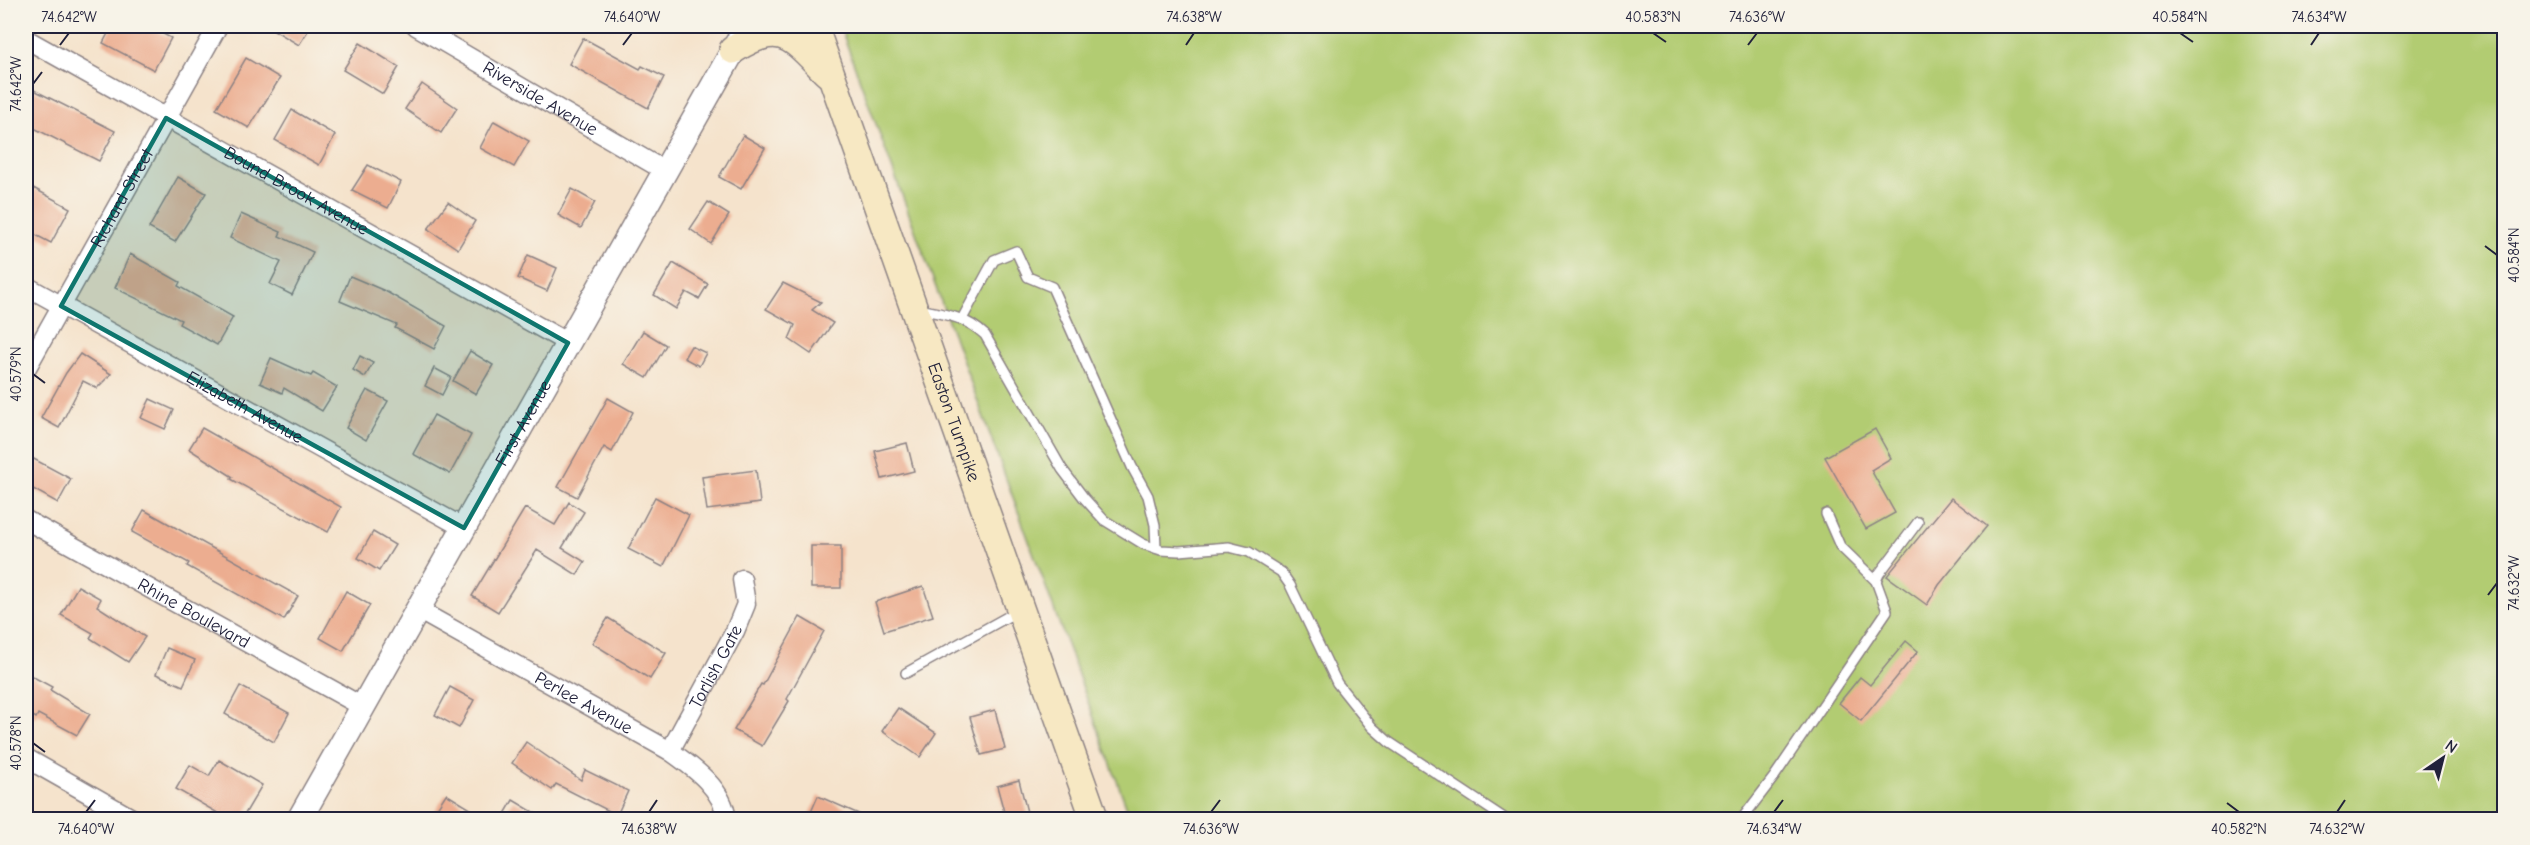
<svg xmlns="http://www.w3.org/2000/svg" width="2530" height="845" viewBox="0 0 2530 845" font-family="'Comic Neue',sans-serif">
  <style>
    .green { fill: #b2cc72; stroke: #6a7756; stroke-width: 1.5 }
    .building { fill: #ecad90 }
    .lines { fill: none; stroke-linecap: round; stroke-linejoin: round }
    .service-casing { stroke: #8c8284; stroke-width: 12 }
    .minor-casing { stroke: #8c8284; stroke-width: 21 }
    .tertiary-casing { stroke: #8c8284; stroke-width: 27 }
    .secondary-casing { stroke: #8c8284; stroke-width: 30 }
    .service { stroke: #fff; stroke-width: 9 }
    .minor { stroke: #fff; stroke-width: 18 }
    .tertiary { stroke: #fff; stroke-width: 24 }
    .secondary { stroke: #f7e8c3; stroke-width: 27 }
    .marked { fill: #0f766e; fill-opacity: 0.2; stroke: #0f766e; stroke-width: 4.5; stroke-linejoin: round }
    .ticks { fill: none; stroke: #22223b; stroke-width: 2 }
    .labels { text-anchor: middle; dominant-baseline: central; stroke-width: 5; stroke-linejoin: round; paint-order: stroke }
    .street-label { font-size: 18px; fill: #22223b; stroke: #f7f3e8 }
    .neatline { fill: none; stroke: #22223b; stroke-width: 2 }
    .ticks-label { font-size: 15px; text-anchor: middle; fill: #22223b }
  </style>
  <rect width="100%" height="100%" fill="#f7f3e8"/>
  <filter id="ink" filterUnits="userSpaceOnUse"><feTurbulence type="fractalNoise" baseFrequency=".0167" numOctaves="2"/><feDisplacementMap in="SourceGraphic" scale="12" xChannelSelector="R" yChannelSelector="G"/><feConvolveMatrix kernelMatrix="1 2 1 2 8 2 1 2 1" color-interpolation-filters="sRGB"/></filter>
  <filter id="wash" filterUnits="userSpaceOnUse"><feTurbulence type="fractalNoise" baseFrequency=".008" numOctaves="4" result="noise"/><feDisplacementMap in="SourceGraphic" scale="24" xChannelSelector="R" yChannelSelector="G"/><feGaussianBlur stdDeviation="1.35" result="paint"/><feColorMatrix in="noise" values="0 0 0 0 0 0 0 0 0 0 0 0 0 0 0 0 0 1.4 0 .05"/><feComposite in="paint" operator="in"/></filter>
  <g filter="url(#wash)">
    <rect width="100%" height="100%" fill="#f5e3cc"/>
    <!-- green -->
    <polygon class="green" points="840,26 2504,26 2504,819 1131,819"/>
    <g id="blocks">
      <!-- building -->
      <g class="building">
        <polygon points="112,26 148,26 171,38 154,70 103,43"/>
        <polygon points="267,26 311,26 299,45"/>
        <polygon points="583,38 640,69 642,66 664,77 648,108 569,64"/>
        <polygon points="360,43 399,67 383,94 343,70"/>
        <polygon points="246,58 280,78 249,128 216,109"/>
        <polygon points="422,84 457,108 441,133 405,109"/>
        <polygon points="26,86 115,131 99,161 26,124"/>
        <polygon points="292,110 335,135 319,165 275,140"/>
        <polygon points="494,121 529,141 514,167 480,148"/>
        <polygon points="743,135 765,148 741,189 719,177"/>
        <polygon points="368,165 401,182 388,208 352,190"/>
        <polygon points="178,177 206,193 175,242 149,228"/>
        <polygon points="26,184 70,208 51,243 26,230"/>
        <polygon points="572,189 595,202 581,228 558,215"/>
        <polygon points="448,202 475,221 458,249 428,229"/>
        <polygon points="708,202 729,215 711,244 690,229"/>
        <polygon points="241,214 281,232 279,236 313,252 292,295 270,284 281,262 230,238"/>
        <polygon points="130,254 180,282 178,286 233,317 217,345 179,324 181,320 115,288"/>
        <polygon points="528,255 557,268 547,291 518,278"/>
        <polygon points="673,263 708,284 699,299 686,292 676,309 654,295"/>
        <polygon points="350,276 385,291 446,326 434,349 395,328 397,325 340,301"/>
        <polygon points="783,283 821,302 812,310 833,323 811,354 789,339 795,325 766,309"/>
        <polygon points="643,331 666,345 647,378 623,364"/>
        <polygon points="691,346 706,353 699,366 684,358"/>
        <polygon points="470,351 493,365 476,394 453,381"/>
        <polygon points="80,354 111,374 97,388 83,381 59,428 41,418 66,373"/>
        <polygon points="360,356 373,363 365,377 353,370"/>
        <polygon points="271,358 311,376 313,373 337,387 322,411 284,388 282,393 260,383"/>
        <polygon points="434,368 451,377 442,395 425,386"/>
        <polygon points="367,390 388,401 366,440 346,428"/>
        <polygon points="608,398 633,412 612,452 604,447 577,497 558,487"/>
        <polygon points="150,399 174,410 165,429 141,418"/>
        <polygon points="434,415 471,435 450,474 413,454"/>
        <polygon points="202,428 341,507 328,532 231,479 233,477 189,449"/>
        <polygon points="1875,429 1891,458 1871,470 1895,513 1866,529 1825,457"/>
        <polygon points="907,443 914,471 882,479 875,451"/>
        <polygon points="30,457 71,479 58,503 26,485 26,465"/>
        <polygon points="756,470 760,503 707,510 702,477"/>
        <polygon points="655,497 689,515 663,567 628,549"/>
        <polygon points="1951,498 1987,526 1939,585 1927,605 1887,576"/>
        <polygon points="569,502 584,512 562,548 585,562 577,575 537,550 498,612 472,596 525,508 555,525"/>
        <polygon points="144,510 298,596 284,620 187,566 189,563 132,532"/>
        <polygon points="373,532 395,545 379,571 358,558"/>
        <rect x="811" y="546" width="30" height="42"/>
        <polygon points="78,586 101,599 97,606 145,637 128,662 90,638 93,633 61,615"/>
        <polygon points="923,586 933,616 884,631 875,602"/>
        <polygon points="346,591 370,605 343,651 320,638"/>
        <polygon points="800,617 824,631 787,699 789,701 762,746 734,730 761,684 763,685"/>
        <polygon points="608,618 666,653 650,679 592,643"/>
        <polygon points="1906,641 1918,651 1861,721 1839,703 1860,677 1870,685"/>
        <polygon points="167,648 195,660 183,686 156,674"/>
        <polygon points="26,673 52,687 50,690 90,714 77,735 38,714 36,718 26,712"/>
        <polygon points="240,686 289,713 274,742 225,714"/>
        <polygon points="450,687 474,700 459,728 435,715"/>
        <polygon points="898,708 936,733 920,757 882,731"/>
        <polygon points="995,710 1005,749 981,755 970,717"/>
        <polygon points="526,742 581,780 585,770 628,791 617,815 556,784 552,790 512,763"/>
        <polygon points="219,760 262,785 242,819 228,819 176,789 190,765 209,776"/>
        <polygon points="1019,780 1028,816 1006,819 997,786"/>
        <polygon points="446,794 487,819 430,819"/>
        <polygon points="818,796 870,819 808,819"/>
        <polygon points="513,800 545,819 502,819"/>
      </g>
    </g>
  </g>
  <g filter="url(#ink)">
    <use href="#blocks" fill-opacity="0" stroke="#8c8284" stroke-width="1.5"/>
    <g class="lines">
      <!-- service casing -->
      <g class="service-casing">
        <g id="service">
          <path d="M918 309C944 314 965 316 985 335L1062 469 1084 498 1104 520 1143 544 1161 550 1179 551 1229 547 1249 552 1281 572 1290 585 1337 683 1372 727 1389 742 1507 820"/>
          <polyline points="962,319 994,260 1016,251 1028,277 1052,287 1132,467 1148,496 1155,525 1156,548"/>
          <polyline points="1826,514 1840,546 1876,581"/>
          <polyline points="906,673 1018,611"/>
          <polyline points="1741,820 1774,777 1887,611 1876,581 1879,574 1918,522"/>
        </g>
      </g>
      <!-- minor casing -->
      <g class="minor-casing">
        <g id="minor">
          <path id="s1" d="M416 26 665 171"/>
          <path id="s2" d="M26 39 568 343"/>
          <path id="s3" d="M26 286 464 528"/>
          <path id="s4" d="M26 369 218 26"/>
          <path id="s5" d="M26 520 363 707"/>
          <path id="s6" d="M418 610 670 751C694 768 723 788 727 820"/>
          <path id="s7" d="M670 751 735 631 746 604 742 579"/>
          <polyline points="26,758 135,820"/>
        </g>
      </g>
      <!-- tertiary casing -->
      <g class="tertiary-casing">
        <g id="tertiary">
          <path id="s8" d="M299 820 747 26"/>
        </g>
      </g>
      <!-- secondary casing -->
      <g class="secondary-casing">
        <g id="secondary">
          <path id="s9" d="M814 26 1095 820"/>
          <path d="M733 50C782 19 791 37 827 73"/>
        </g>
      </g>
      <!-- service -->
      <use href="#service" class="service"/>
      <!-- minor -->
      <use href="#minor" class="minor"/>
      <!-- tertiary -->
      <use href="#tertiary" class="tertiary"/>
      <!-- secondary -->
      <use href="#secondary" class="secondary"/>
    </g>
  </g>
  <!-- marked area -->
  <path class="marked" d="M166 118 568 343 464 528 61 306Z"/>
  <!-- ticks -->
  <path class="ticks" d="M1653 33 1666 42M2180 33 2193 42M60 45 69 33M623 45 632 33M1186 45 1194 33M1748 45 1757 33M2311 45 2319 33M33 84 42 72M2485 246 2497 255M33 374 45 383M2488 595 2497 583M33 743 45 752M2227 803 2239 812M86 812 95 800M649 812 657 800M1211 812 1220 800M1774 812 1783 800M2337 812 2345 800"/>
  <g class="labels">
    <!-- street labels -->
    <g class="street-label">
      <text stroke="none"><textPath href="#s1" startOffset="144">Riverside Avenue</textPath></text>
      <text stroke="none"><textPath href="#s2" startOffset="310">Bound Brook Avenue</textPath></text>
      <text stroke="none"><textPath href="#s4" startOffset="196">Richard Street</textPath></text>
      <text stroke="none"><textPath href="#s3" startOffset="250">Elizabeth Avenue</textPath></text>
      <text stroke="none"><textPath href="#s8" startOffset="456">First Avenue</textPath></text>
      <text stroke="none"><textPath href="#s9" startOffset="420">Easton Turnpike</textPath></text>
      <text stroke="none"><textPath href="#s5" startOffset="192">Rhine Boulevard</textPath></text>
      <text stroke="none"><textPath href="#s7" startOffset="96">Torlish Gate</textPath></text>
      <text stroke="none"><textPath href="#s6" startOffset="190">Perlee Avenue</textPath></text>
    </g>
  </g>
  <!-- margin -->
  <rect width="2530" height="845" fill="none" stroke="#f7f3e8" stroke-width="66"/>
  <!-- north arrow -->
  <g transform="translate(2443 758) rotate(35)" stroke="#f7f3e8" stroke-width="4.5" paint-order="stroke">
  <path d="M0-4.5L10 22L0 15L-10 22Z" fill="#22223b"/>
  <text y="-9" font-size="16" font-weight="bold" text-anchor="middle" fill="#22223b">N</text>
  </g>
  <rect x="33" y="33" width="2464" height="779" class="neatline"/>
  <g class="ticks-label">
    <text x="69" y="22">74.642°W</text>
    <text x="632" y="22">74.640°W</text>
    <text x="1194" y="22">74.638°W</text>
    <text x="1653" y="22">40.583°N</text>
    <text x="1757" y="22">74.636°W</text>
    <text x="2180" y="22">40.584°N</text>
    <text x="2319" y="22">74.634°W</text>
    <text transform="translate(16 84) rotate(-90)" y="5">74.642°W</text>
    <text transform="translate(2514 255) rotate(-90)" y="5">40.584°N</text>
    <text transform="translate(16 374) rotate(-90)" y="5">40.579°N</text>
    <text transform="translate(2514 583) rotate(-90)" y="5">74.632°W</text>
    <text transform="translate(16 743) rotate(-90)" y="5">40.578°N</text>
    <text x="86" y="834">74.640°W</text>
    <text x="649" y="834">74.638°W</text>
    <text x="1211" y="834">74.636°W</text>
    <text x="1774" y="834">74.634°W</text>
    <text x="2239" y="834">40.582°N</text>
    <text x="2337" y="834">74.632°W</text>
  </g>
</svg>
